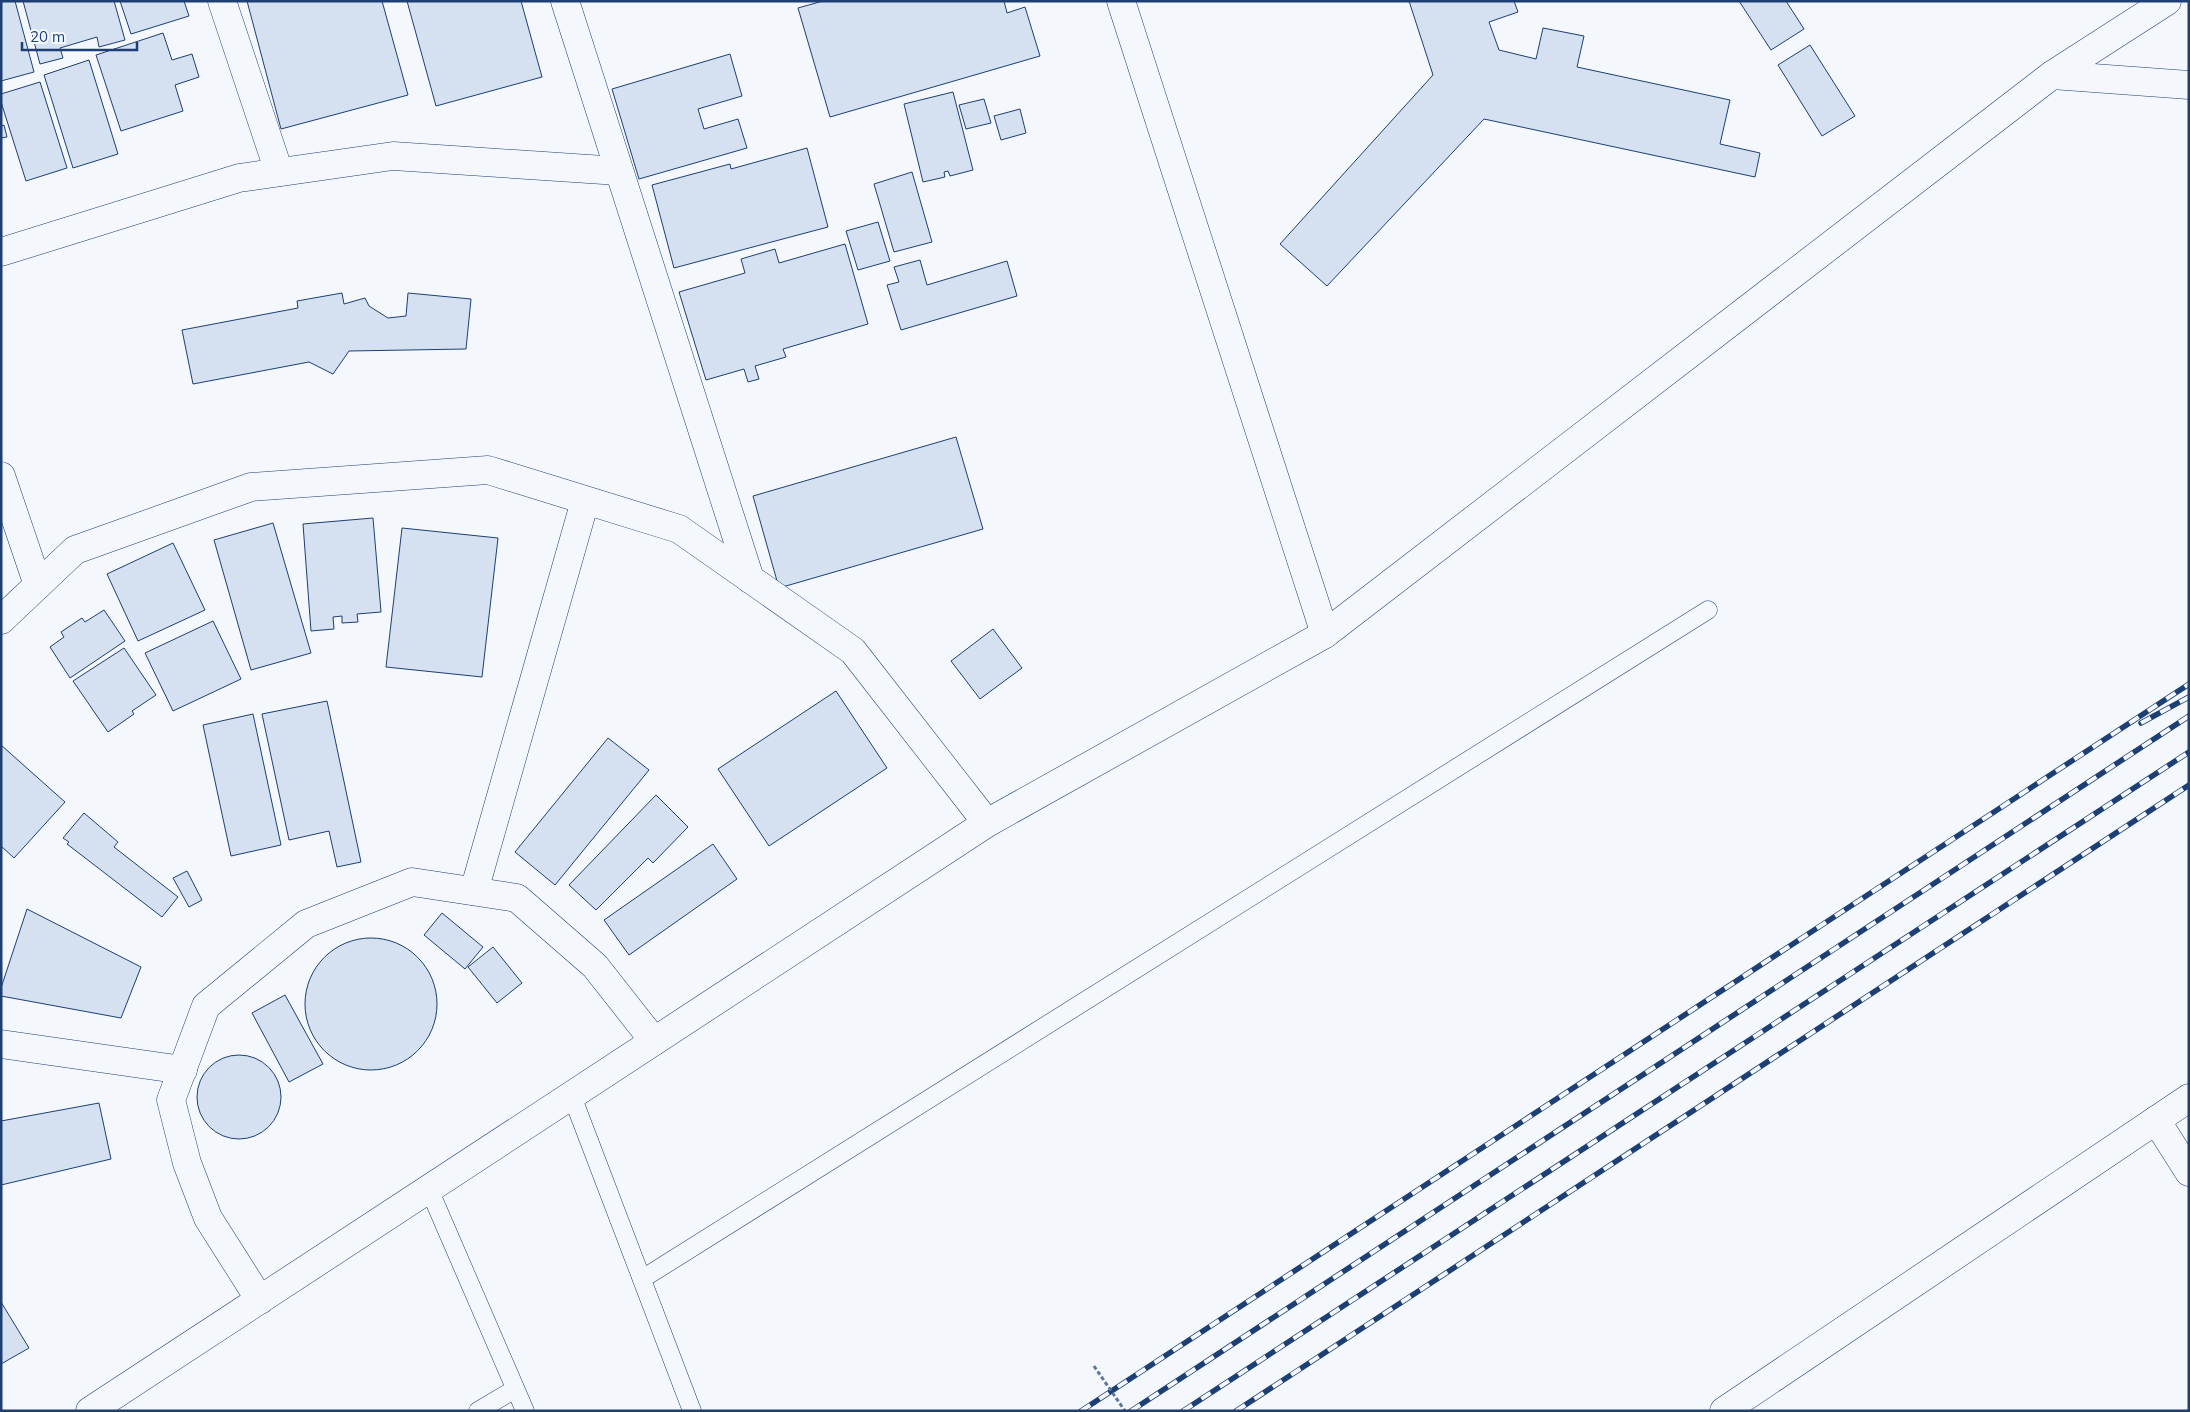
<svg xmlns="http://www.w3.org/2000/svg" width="2190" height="1412" viewBox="0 0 2190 1412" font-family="Mulish,sans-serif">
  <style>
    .building { fill: #d5e0f0; stroke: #1d3f73 }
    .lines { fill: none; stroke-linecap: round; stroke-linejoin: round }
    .lane-casing { stroke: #1d3f73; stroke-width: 19 }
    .street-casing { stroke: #1d3f73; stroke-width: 29 }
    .secondary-casing { stroke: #1d3f73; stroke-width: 29 }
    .lane { stroke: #f4f7fb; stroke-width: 18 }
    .street { stroke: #f4f7fb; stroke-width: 28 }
    .secondary { stroke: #f4f7fb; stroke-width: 28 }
    .rail-casing { stroke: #1d3f73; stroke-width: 5.5 }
    .rail { stroke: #f4f7fb; stroke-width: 4; stroke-dasharray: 11; stroke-linecap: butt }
    .path-bridge { stroke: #5e769c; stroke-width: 3; stroke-dasharray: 4 2.5; stroke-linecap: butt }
  </style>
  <rect width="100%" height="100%" fill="#f4f7fb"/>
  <!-- building -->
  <g class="building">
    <polygon points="1,1 15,1 34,72 1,81"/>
    <polygon points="23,1 114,1 125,40 99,47 97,37 60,48 63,58 40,64"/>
    <polygon points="120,1 184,1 189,16 131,34"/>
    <polygon points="247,1 382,1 408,95 281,129"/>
    <polygon points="407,1 521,1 542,77 436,106"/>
    <polygon points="823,1 1004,1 1007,13 1025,7 1040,56 830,117 798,8"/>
    <polygon points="1409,1 1514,1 1518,12 1489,22 1499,50 1536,59 1543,28 1584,36 1577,67 1730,100 1720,144 1760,153 1755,177 1484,119 1327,286 1280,244 1433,75"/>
    <polygon points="1739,1 1786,1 1804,29 1771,50"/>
    <polygon points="163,33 172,60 192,54 199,77 175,85 183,111 121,131 96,55"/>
    <polygon points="1810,45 1855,116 1822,136 1778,65"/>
    <polygon points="730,54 742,96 698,109 704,129 738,119 747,148 639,179 612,89"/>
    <polygon points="89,60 118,154 73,168 44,75"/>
    <polygon points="40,82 67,168 26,181 1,102 1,94"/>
    <polygon points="953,92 973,170 950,176 948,171 944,172 945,177 923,182 904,104"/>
    <polygon points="984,99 991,123 966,129 959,105"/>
    <polygon points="1020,109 1026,133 1001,140 994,116"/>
    <polygon points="4,125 7,137 1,138 1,126"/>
    <polygon points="807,148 828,227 674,268 652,185 730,164 731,169"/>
    <polygon points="912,172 932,242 894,252 874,184"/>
    <polygon points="878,222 890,261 858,270 846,231"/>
    <polygon points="845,244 868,324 783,349 786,357 755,366 759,379 748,382 744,369 706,380 679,292 745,273 741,259 775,249 779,263"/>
    <polygon points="920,260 927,285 1007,261 1017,296 901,330 887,285 899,282 894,267"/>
    <polygon points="342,293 344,304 365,298 369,306 388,318 406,316 408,293 471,299 466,349 349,351 333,374 309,362 193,384 182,330 298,308 297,301"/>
    <polygon points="956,437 983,529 779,588 753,496"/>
    <polygon points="373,518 381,612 357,614 358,622 342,623 342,616 333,617 334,629 311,631 303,524"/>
    <polygon points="273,523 311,653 251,670 214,540"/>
    <polygon points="402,528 498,538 482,677 386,667"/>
    <polygon points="173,543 205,610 138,641 107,574"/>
    <polygon points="104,610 125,641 70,678 50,647 64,637 61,632 82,618 85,622"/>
    <polygon points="213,621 241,679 173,711 145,653"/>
    <polygon points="993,629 1022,668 980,699 951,661"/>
    <polygon points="124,648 156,695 132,711 134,714 108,732 73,681"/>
    <polygon points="836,691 887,768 769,846 718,769"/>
    <polygon points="327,701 361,862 337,867 329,831 289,840 262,714"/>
    <polygon points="253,714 281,845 231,856 203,725"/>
    <polygon points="608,738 649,770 555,885 515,852"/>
    <polygon points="1,745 65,802 14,858 1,846"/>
    <polygon points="656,795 688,827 653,863 648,858 596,910 569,885"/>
    <polygon points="84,813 118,842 114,847 178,897 162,917 67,844 69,842 63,838"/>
    <polygon points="713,844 737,879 629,955 604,920"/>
    <polygon points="187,871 202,900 189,907 173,878"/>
    <polygon points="27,909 141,967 121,1018 1,996 1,988"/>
    <polygon points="442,913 483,947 465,969 424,935"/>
    <circle cx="371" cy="1004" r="66"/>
    <polygon points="493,947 522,983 497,1003 468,967"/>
    <polygon points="285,995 323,1064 289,1082 252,1013"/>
    <circle cx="239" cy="1097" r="42"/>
    <polygon points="99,1103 111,1159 1,1185 1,1121"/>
    <polygon points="1,1302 29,1348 1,1364"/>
  </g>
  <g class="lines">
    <!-- lane casing -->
    <g class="lane-casing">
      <g id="lane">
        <polyline points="572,1096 692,1411"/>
        <polyline points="429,1189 525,1411"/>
        <polyline points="642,1279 1708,610"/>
        <polyline points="478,1411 515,1389"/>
      </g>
    </g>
    <!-- street casing -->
    <g class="street-casing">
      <g id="street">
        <polyline points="222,1 279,172"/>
        <polyline points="565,1 750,579"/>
        <polyline points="2052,75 2189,85"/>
        <polyline points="1,252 239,178 393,156 619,171"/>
        <polyline points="1,476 38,585"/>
        <polyline points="474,891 585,501"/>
        <polyline points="1,1044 183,1070"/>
        <polyline points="2156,1120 2189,1172"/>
        <polyline points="260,1300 208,1218 187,1163 171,1100 206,1006 306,924 412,882 517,898 595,966 654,1041"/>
        <polyline points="1724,1411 2189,1098"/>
      </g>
    </g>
    <!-- secondary casing -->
    <g class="secondary-casing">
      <g id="secondary">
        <polyline points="1121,1 1325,634"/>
        <polyline points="1,620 75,550 251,487 488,470 679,529 853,651 987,823"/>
        <polyline points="90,1411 987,823 1325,634 2052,75 2167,1"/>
      </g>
    </g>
    <!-- lane -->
    <use href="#lane" class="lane"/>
    <!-- street -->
    <use href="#street" class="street"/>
    <!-- secondary -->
    <use href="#secondary" class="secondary"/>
    <!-- rail casing -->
    <g class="rail-casing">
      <g id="rail">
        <polyline points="2141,723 2189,697"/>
        <polyline points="1081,1411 2189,684"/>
        <polyline points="1131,1411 2189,716"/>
        <polyline points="1183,1411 2189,752"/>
        <polyline points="1236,1411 2189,785"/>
      </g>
    </g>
    <!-- rail -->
    <use href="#rail" class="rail"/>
    <!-- path-bridge -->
    <polyline class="path-bridge" points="1094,1366 1125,1411"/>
  </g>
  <!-- border -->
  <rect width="2190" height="1412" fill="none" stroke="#1d3f73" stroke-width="5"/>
  <!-- scale -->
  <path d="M22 42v8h115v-8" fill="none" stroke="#1d3f73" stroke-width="2.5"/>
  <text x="30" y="42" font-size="15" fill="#1d3f73" stroke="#f4f7fb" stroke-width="4" paint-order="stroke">20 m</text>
</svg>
